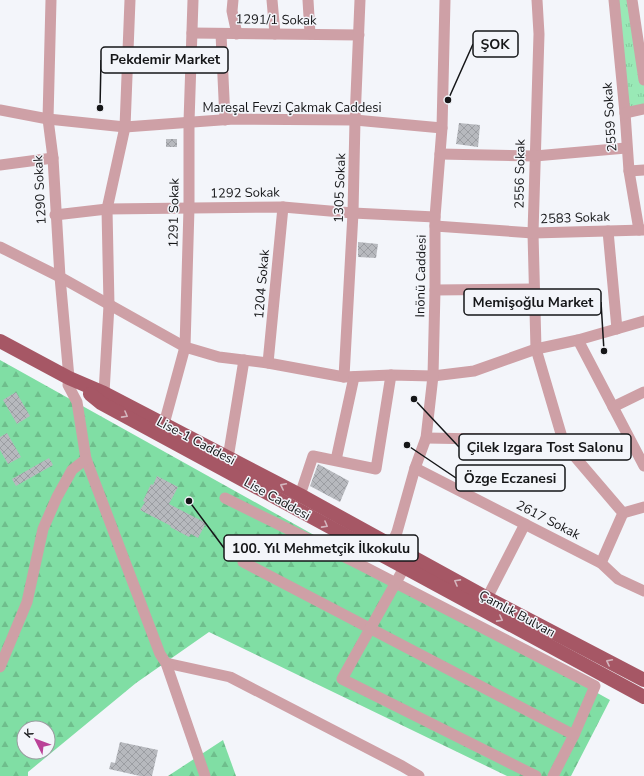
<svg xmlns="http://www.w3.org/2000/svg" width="644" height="776" viewBox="0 0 644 776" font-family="'Nunito Sans',sans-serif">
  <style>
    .forest { fill: url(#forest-firs); fill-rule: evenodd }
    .park { fill: url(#park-tufts) }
    .building { fill: url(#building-cross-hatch) }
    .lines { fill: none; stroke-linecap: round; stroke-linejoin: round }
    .minor { stroke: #cea0a6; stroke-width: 11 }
    .major { stroke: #a65765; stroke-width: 14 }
    .oneway { stroke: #d4b6be }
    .labels { text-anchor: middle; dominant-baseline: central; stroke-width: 3; stroke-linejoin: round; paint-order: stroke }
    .street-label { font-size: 13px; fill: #151618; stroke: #f3f5fa }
    .leader { fill: none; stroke: #151618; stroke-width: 1.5 }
    .callout-dot { fill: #151618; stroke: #f3f5fa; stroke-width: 1.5 }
    .callout { fill: #f3f5fa; stroke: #151618; stroke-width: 1.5 }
    .callout-label { font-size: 14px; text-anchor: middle; font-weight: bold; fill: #151618 }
  </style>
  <defs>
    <pattern id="forest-firs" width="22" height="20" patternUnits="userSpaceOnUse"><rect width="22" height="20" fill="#80dea4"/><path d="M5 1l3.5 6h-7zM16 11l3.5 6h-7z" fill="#6ebe8c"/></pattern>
    <pattern id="park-tufts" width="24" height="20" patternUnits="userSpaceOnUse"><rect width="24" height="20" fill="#99e9b6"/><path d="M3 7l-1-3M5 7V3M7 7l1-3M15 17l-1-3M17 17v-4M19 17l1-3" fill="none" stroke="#83c79c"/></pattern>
    <pattern id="building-cross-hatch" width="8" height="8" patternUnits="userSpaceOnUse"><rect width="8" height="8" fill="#b7b9be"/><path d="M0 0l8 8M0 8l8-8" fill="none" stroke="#9c9ea3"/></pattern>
  </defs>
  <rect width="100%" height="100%" fill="#f3f5fa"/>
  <!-- forest -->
  <g class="forest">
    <path d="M0 360 610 700 571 776H507L209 632 136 683 28 772V776H0ZM24 728H48V752H24Z"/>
    <polygon points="223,740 236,776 168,776"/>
  </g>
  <!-- park -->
  <polygon class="park" points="614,0 632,0 644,80 644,109 625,113"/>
  <!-- building -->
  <g class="building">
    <polygon points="459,123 480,125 478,147 456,144"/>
    <rect x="166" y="139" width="11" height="8"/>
    <polygon points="358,242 378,244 376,258 358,257"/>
    <polygon points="16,392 30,416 17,424 3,400"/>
    <polygon points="7,433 21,457 8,464 0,450 0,437"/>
    <polygon points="49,458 53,465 16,486 12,479"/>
    <polygon points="318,464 349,481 340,502 310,486"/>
    <polygon points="157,476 178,487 169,504 206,523 198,538 191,534 189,537 170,527 171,526 140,510 145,502 143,501 151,484 153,485"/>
    <polygon points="120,742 158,750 152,776 140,776 109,769 111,762 115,763"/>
  </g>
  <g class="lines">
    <!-- minor -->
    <g class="minor">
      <polyline points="51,0 48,119 53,158 60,277 69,378 68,385 77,402 86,459 160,654 166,663 230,677 402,766 419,776"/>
      <polyline points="233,0 232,11 237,34"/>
      <polyline points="272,0 275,34"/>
      <polyline points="308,0 310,34"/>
      <polyline points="537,0 539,34 533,233 536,349 564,444 623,513 601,563"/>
      <polyline points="614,0 625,113 629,171 639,230"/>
      <polyline points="632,0 644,80"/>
      <polyline points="192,33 359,35"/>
      <polyline points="221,34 225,120"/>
      <polyline points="0,110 48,119 125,127 234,119 355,120 442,128"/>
      <polyline points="625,113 644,109"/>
      <polyline points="440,154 535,156 626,148"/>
      <polyline points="0,165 53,158"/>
      <polyline points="629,171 644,170"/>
      <polyline points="55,215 107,209 283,207 353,213 435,217"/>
      <polyline points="435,226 533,233 644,230"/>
      <polyline points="608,231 617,329"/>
      <polyline points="0,247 60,277 185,347 219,357 268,363 344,377 391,375 433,376 474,371 536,349 578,340 644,321"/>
      <polyline points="435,290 534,289"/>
      <polyline points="578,340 644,466"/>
      <polyline points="268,363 283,207"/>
      <polyline points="344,377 353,213 355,120 360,0"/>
      <polyline points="104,393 109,305 107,209 125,127 130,0"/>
      <polyline points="613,407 644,392"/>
      <polyline points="164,424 185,347 189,208 189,122 193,0"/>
      <polyline points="426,438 531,440 564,444"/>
      <polyline points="228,458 244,360"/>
      <polyline points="336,460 354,377"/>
      <polyline points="415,468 601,563 618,579 644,591"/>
      <polyline points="300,495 313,456 376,469 391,375"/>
      <polyline points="225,498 359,564 595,686 574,735 553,776"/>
      <polyline points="623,513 644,507"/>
      <polyline points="388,552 397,532 415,468 426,438 433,376 435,290 435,217 442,128 445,0"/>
      <polyline points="243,562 574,735"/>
      <polyline points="404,568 342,679 536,776"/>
      <polyline points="487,598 525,524"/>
      <polyline points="166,663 205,776"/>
      <polyline points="0,667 27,602 43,529 57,497 72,470 86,459"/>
    </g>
    <!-- major -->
    <g class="major">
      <polyline points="0,341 69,378 104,393 300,495 487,598 644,680"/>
      <polyline points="90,394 101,403 644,697"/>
    </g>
  </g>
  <!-- one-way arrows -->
  <defs><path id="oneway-chevron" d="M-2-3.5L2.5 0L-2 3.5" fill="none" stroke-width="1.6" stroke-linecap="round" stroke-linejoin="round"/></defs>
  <g class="oneway">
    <use href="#oneway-chevron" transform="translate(125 415) rotate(29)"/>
    <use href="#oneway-chevron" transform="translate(283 486) rotate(-153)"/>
    <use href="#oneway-chevron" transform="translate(325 525) rotate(29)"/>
    <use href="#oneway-chevron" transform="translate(457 582) rotate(-151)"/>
    <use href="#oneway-chevron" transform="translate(500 619) rotate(28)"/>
    <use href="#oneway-chevron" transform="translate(609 662) rotate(-153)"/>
  </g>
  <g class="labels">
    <!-- street labels -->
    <g class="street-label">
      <text transform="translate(276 20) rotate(1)">1291/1 Sokak</text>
      <text x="292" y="108">Mareşal Fevzi Çakmak Caddesi</text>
      <text transform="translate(610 117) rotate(-94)">2559 Sokak</text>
      <text transform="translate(520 174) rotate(-89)">2556 Sokak</text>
      <text transform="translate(340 188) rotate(-88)">1305 Sokak</text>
      <text transform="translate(40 190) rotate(-93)">1290 Sokak</text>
      <text transform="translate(245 193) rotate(-1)">1292 Sokak</text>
      <text transform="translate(174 213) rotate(-89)">1291 Sokak</text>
      <text transform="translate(575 218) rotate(-2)">2583 Sokak</text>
      <text transform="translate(421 276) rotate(-89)">Inönü Caddesi</text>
      <text transform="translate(262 284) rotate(-85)">1204 Sokak</text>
      <text transform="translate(196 441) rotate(28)">Lise-1 Caddesi</text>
      <text transform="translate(277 499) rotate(29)">Lise Caddesi</text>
      <text transform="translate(548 520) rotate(27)">2617 Sokak</text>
      <text transform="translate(517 614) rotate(28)">Çamlık Bulvarı</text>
    </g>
  </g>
  <!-- callouts -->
  <path class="leader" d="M448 100L473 44M100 108L101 60M604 351L601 302M414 399L459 447M407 445L456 478M189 501L224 548"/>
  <g class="callout-dot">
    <circle cx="448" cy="100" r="4"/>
    <circle cx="100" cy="108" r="4"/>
    <circle cx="604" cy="351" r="4"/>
    <circle cx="414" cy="399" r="4"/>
    <circle cx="407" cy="445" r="4"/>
    <circle cx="189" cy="501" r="4"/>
  </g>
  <g class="callout">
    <rect x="473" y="31" width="45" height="26" rx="4"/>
    <rect x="101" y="47" width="127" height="26" rx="4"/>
    <rect x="464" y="289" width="137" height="26" rx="4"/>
    <rect x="459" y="434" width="172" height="26" rx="4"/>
    <rect x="456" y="465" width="109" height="26" rx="4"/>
    <rect x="224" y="535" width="194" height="26" rx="4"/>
  </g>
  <g class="callout-label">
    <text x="495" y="49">ŞOK</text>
    <text x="165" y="64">Pekdemir Market</text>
    <text x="533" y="307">Memişoğlu Market</text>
    <text x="545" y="452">Çilek Izgara Tost Salonu</text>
    <text x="510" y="483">Özge Eczanesi</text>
    <text x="321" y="553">100. Yıl Mehmetçik İlkokulu</text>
  </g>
  <!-- north arrow -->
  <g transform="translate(36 740) rotate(312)"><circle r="19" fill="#f3f5fa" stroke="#9a9ca0"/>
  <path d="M0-3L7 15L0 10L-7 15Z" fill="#ba4297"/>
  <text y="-6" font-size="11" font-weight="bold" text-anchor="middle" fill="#151618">K</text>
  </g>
</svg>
